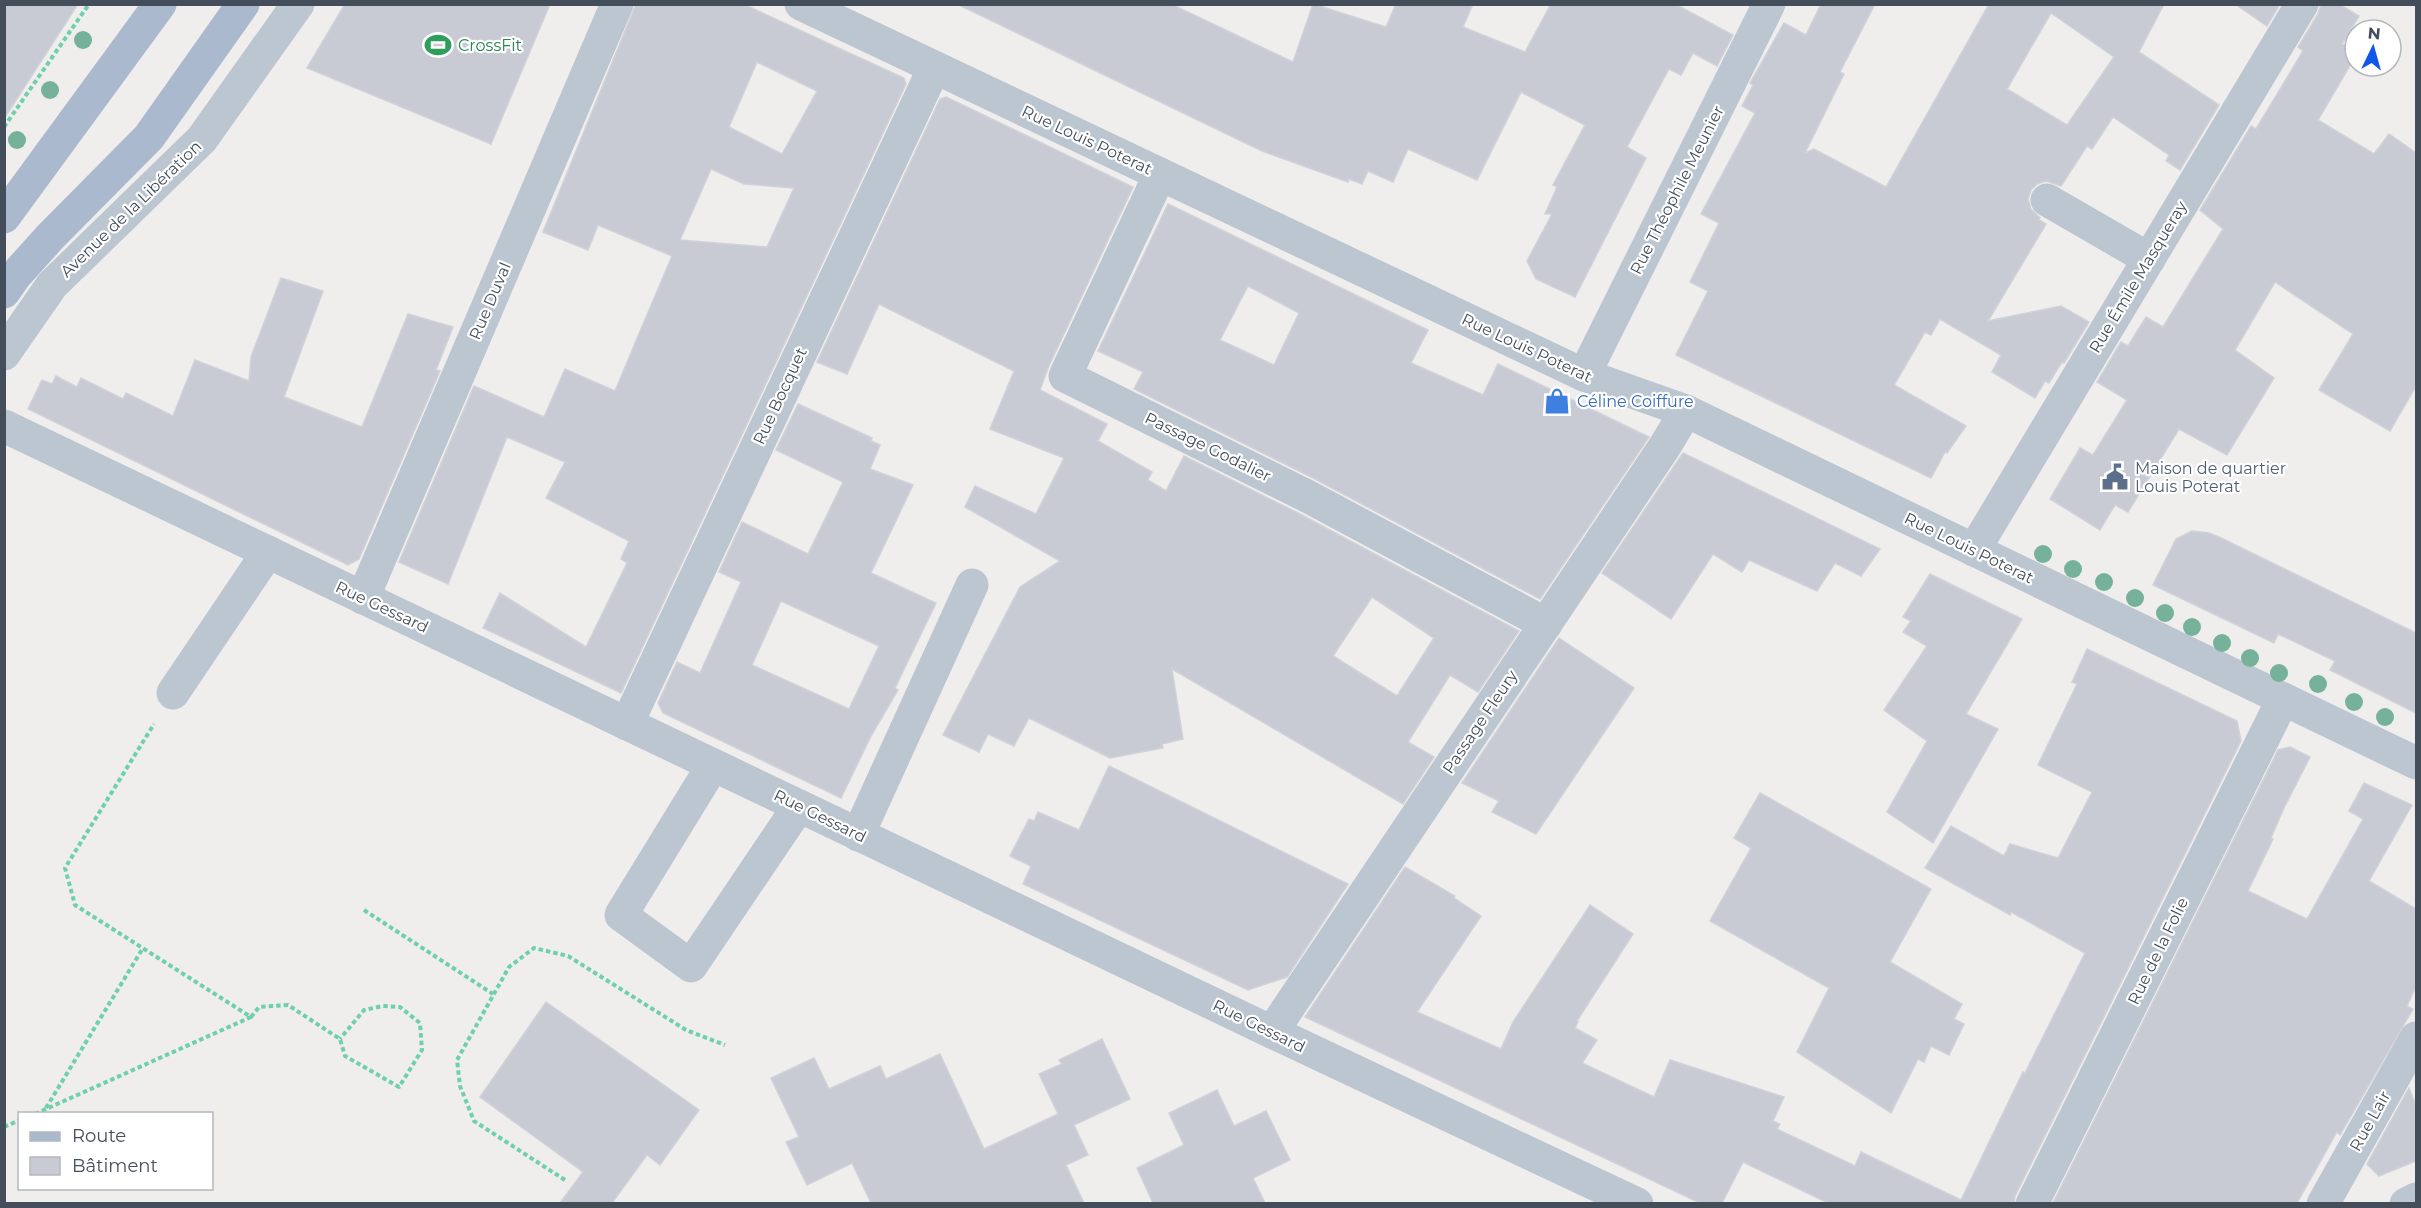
<svg xmlns="http://www.w3.org/2000/svg" width="2421" height="1208" viewBox="0 0 2421 1208" font-family="Montserrat,sans-serif">
  <style>
    .building { fill: #c8cbd3; stroke: #d0d2d9; stroke-width: 1.5; fill-rule: evenodd }
    .lines { fill: none; stroke-linecap: round; stroke-linejoin: round }
    .path { stroke: #6ed1aa; stroke-width: 4; stroke-dasharray: 4.5 3; stroke-linecap: butt }
    .minor { stroke: #bcc6d0; stroke-width: 33 }
    .major { stroke: #abb9ce; stroke-width: 33 }
    .tree { fill: #75b299 }
    .labels { text-anchor: middle; dominant-baseline: central; stroke-width: 4.5; stroke-linejoin: round; paint-order: stroke }
    .leisure-label { font-size: 16px; fill: #27864d; stroke: #fff; text-anchor: start }
    .street-label { font-size: 16px; fill: #444e5b; stroke: #fff }
    .shop-label { font-size: 16px; fill: #366cbe; stroke: #fff; text-anchor: start }
    .service-label { font-size: 16px; fill: #4e5e75; stroke: #fff; text-anchor: start }
  </style>
  <rect width="100%" height="100%" fill="#f0eded"/>
  <!-- building -->
  <g class="building">
    <polygon points="4,4 78,4 4,119"/>
    <polygon points="345,4 550,4 491,144 307,68"/>
    <path d="M636 4H743L904 78 906 84 621 693 483 628 500 593 586 647 627 563 621 559 629 541 546 498 565 462 507 437 448 584 399 562 474 386 544 417 565 369 615 391 638 336 672 256 598 225 588 250 543 232ZM757 62 817 91 782 154 729 127ZM711 169 744 184 794 188 767 247 680 240Z"/>
    <polygon points="957,4 1171,4 1293,62 1313,4 1386,27 1396,4 1473,4 1463,27 1525,52 1551,4 1675,4 1733,35 1717,66 1693,53 1681,75 1669,69 1627,147 1646,158 1575,297 1536,279 1527,261 1552,214 1545,214 1557,187 1553,185 1585,125 1521,92 1477,180 1408,149 1393,182 1368,171 1362,184 1349,179 1348,182 1262,151"/>
    <path d="M1821 4H1875L1840 72 1844 74 1805 153 1814 149 1886 187 1989 4H2164L2139 52 2219 105 2180 170 2166 161 2169 155 2113 117 2092 149 2087 146 2061 186 2046 181 2037 184 2031 190 2028 199 2031 209 2040 218 2039 220 2046 224 1988 321 2061 306 2089 322 2064 363 2062 362 2049 383 2045 381 2035 398 1992 372 2001 355 1940 319 1931 335 1925 332 1894 385 1966 426 1947 453 1945 452 1931 478 1676 355 1708 291 1690 282 1719 223 1701 214 1755 113 1742 106 1753 85 1750 83 1784 23 1806 35ZM2051 13 2114 57 2067 125 2007 89Z"/>
    <polygon points="2235,4 2280,4 2267,26"/>
    <polygon points="2321,4 2339,4 2359,16 2342,44 2355,52 2355,57 2318,120 2374,154 2389,134 2416,153 2416,386 2390,431 2319,390 2353,334 2275,282 2235,350 2274,378 2227,455 2179,429 2128,512 2115,505 2100,530 2050,499 2080,448 2093,455 2127,400 2097,382 2121,342 2128,346 2146,317 2163,327 2223,229 2200,210 2251,126 2256,129 2303,51 2298,47 2318,14"/>
    <path d="M946 97 1133 187 1048 368 1040 390 1107 424 1098 441 1152 472 1148 480 1166 491 1184 456 1298 513 1519 631 1478 692 1450 675 1408 742 1434 757 1403 804 1172 669 1183 739 1162 744 1163 748 1110 758 1029 718 1014 746 988 734 979 752 943 735 1020 587 1060 561 965 507 975 486 1036 514 1064 458 990 429 1014 371 879 304 847 374 817 362 940 99ZM1372 597 1434 638 1397 696 1333 656Z"/>
    <path d="M1168 204 1428 330 1411 363 1483 395 1498 364 1649 437 1540 599 1315 479 1134 389 1143 372 1098 351ZM1248 286 1299 313 1274 365 1220 340Z"/>
    <polygon points="281,278 323,291 284,397 362,427 408,314 453,327 436,370 440,371 359,559 348,565 28,409 42,380 52,384 56,376 77,387 81,378 123,399 126,393 173,416 195,360 249,381 251,357"/>
    <path d="M798 404 872 438 871 441 880 445 870 469 913 485 871 573 936 603 895 688 898 690 871 736 841 798 663 713 658 703 677 662 700 673 741 582 719 572 742 522 808 554 843 482 776 450ZM781 601 879 646 849 709 752 665Z"/>
    <polygon points="1683,453 1790,505 1880,549 1861,576 1835,563 1817,591 1749,560 1742,572 1713,554 1671,619 1602,573"/>
    <polygon points="2192,531 2209,533 2219,537 2416,633 2416,713 2330,670 2335,661 2278,634 2274,643 2153,585 2176,539"/>
    <polygon points="1930,574 2022,619 1966,714 1998,729 1933,843 1887,812 1927,741 1884,710 1927,646 1903,632 1911,621 1903,617"/>
    <polygon points="1559,638 1634,688 1536,834 1492,812 1499,801 1462,783"/>
    <polygon points="2087,649 2237,721 2241,741 2015,1196 2014,1203 1828,1203 1743,1162 1722,1203 1700,1203 1305,1017 1405,867 1455,896 1454,898 1481,916 1417,1012 1501,1049 1513,1022 1590,905 1633,934 1577,1021 1578,1022 1575,1028 1597,1040 1582,1063 1654,1097 1670,1060 1784,1097 1773,1121 1780,1124 1777,1129 1855,1166 1861,1152 1961,1200 2023,1072 2025,1073 2085,953 2011,912 2010,915 1925,868 1951,826 2004,856 2010,844 2058,858 2092,792 2038,765 2077,684 2072,682"/>
    <polygon points="2290,747 2310,757 2284,808 2271,838 2273,839 2248,891 2307,919 2363,819 2349,811 2364,783 2412,805 2369,881 2416,909 2416,986 2407,1006 2413,1009 2340,1135 2337,1132 2297,1203 2053,1203 2278,750"/>
    <polygon points="1109,766 1348,884 1287,977 1248,990 1023,884 1031,866 1010,856 1029,819 1034,821 1038,812 1079,830"/>
    <polygon points="1760,793 1931,889 1890,962 1962,1004 1954,1019 1964,1024 1949,1055 1931,1046 1924,1062 1918,1059 1891,1113 1797,1052 1829,988 1710,921 1751,848 1734,838"/>
    <polygon points="546,1002 699,1110 660,1165 647,1155 612,1203 560,1203 583,1172 480,1097"/>
    <polygon points="1102,1039 1130,1099 1074,1125 1088,1155 1066,1165 1084,1203 871,1203 852,1163 807,1185 786,1142 799,1137 771,1078 814,1058 829,1089 880,1066 886,1079 940,1054 984,1149 1058,1114 1039,1074 1062,1064 1059,1060"/>
    <polygon points="2409,1088 2416,1106 2416,1161 2379,1176 2367,1164"/>
    <polygon points="1217,1090 1234,1126 1266,1111 1290,1160 1253,1178 1265,1203 1153,1203 1137,1168 1184,1145 1169,1113"/>
  </g>
  <g class="lines">
    <!-- path -->
    <g class="path">
      <polyline points="4,127 89,4"/>
      <polyline points="364,910 493,994"/>
      <polyline points="251,1017 259,1007 288,1005 340,1039 345,1056 399,1087 422,1050 420,1023 400,1007 383,1006 364,1010 340,1039"/>
      <polyline points="46,1108 143,948"/>
      <polyline points="35,1114 251,1017 75,905 65,868 154,724"/>
      <polyline points="4,1127 20,1120"/>
      <polyline points="565,1180 474,1121 460,1086 457,1060 509,967 534,948 568,956 686,1030 725,1045"/>
    </g>
    <!-- minor -->
    <g class="minor">
      <polyline points="801,4 1584,375 1686,411 2416,763"/>
      <polyline points="1160,174 1065,376 1307,496 1546,624"/>
      <polyline points="2047,200 2149,259"/>
      <polyline points="4,354 52,285 202,139 298,4"/>
      <polyline points="1584,375 1769,4"/>
      <polyline points="4,426 1272,1032 1637,1204"/>
      <polyline points="1974,550 2302,4"/>
      <polyline points="363,598 617,4"/>
      <polyline points="173,693 268,552"/>
      <polyline points="627,724 934,68"/>
      <polyline points="713,765 621,915 691,966 799,806"/>
      <polyline points="858,835 972,585"/>
      <polyline points="1272,1032 1665,446 1686,411"/>
      <polyline points="2032,1204 2283,699"/>
      <polyline points="2323,1204 2416,1038"/>
      <polyline points="2406,1204 2416,1199"/>
    </g>
    <!-- major -->
    <g class="major">
      <polyline points="4,217 160,4"/>
      <polyline points="4,292 15,276 50,237 149,137 243,4"/>
    </g>
  </g>
  <!-- trees -->
  <g class="tree">
    <circle cx="83" cy="40" r="9"/>
    <circle cx="50" cy="90" r="9"/>
    <circle cx="17" cy="140" r="9"/>
    <circle cx="2043" cy="554" r="9"/>
    <circle cx="2073" cy="569" r="9"/>
    <circle cx="2104" cy="582" r="9"/>
    <circle cx="2135" cy="598" r="9"/>
    <circle cx="2165" cy="613" r="9"/>
    <circle cx="2192" cy="627" r="9"/>
    <circle cx="2222" cy="643" r="9"/>
    <circle cx="2250" cy="658" r="9"/>
    <circle cx="2279" cy="673" r="9"/>
    <circle cx="2318" cy="684" r="9"/>
    <circle cx="2354" cy="702" r="9"/>
    <circle cx="2385" cy="717" r="9"/>
  </g>
  <!-- icons -->
  <defs>
    <g id="stadium-bare" transform="scale(2.07)"><path d="M0-5a6.5 5 0 1 0 0 10a6.5 5 0 1 0 0-10ZM-3.5-1.8h7v3.6h-7Z" fill="#2e9e5b" stroke="#fff" stroke-width="2.5" paint-order="stroke"/></g>
    <g id="shop-bare" transform="scale(2.07)"><path d="M-5-2.5h2.3a2.7 3.5 0 0 1 5.4 0H5L5.5 6h-11ZM-1.5-2.5h3a1.5 2.3 0 0 0-3 0Z" fill="#3f7fe0" stroke="#fff" stroke-width="2.5" paint-order="stroke"/></g>
    <g id="civic-bare" transform="scale(2.07)"><path d="M-.6-6.5H3V-4.5H.6V-3L4-1V1h2V6H-6V1h2V-1L-.6-3ZM-1.2 2.5V6h2.4V2.5Z" fill="#5c6f8a" stroke="#fff" stroke-width="2.5" paint-order="stroke"/></g>
  </defs>
  <g fill-rule="evenodd">
    <use href="#stadium-bare" x="438" y="45"/>
    <use href="#shop-bare" x="1557" y="401"/>
    <use href="#civic-bare" x="2115" y="477"/>
  </g>
  <g class="labels">
    <!-- leisure labels -->
    <g class="leisure-label">
      <text x="458" y="45">CrossFit</text>
    </g>
    <!-- street labels -->
    <g class="street-label">
      <text transform="translate(1087 140) rotate(25)">Rue Louis Poterat</text>
      <text transform="translate(1677 190) rotate(-63)">Rue Théophile Meunier</text>
      <text transform="translate(131 209) rotate(-44)">Avenue de la Libération</text>
      <text transform="translate(2138 277) rotate(-59)">Rue Émile Masqueray</text>
      <text transform="translate(490 301) rotate(-67)">Rue Duval</text>
      <text transform="translate(1527 348) rotate(25)">Rue Louis Poterat</text>
      <text transform="translate(780 396) rotate(-65)">Rue Bocquet</text>
      <text transform="translate(1208 447) rotate(26)">Passage Godalier</text>
      <text transform="translate(1969 548) rotate(26)">Rue Louis Poterat</text>
      <text transform="translate(382 607) rotate(25)">Rue Gessard</text>
      <text transform="translate(1480 722) rotate(-56)">Passage Fleury</text>
      <text transform="translate(820 816) rotate(26)">Rue Gessard</text>
      <text transform="translate(2158 951) rotate(-64)">Rue de la Folie</text>
      <text transform="translate(1259 1026) rotate(26)">Rue Gessard</text>
      <text transform="translate(2370 1121) rotate(-61)">Rue Lair</text>
    </g>
    <!-- shop labels -->
    <g class="shop-label">
      <text x="1577" y="401">Céline Coiffure</text>
    </g>
    <!-- service labels -->
    <g class="service-label">
      <text x="2135" y="468">Maison de quartier<tspan x="2135" dy="18">Louis Poterat</tspan></text>
    </g>
  </g>
  <!-- border -->
  <rect width="2421" height="1208" fill="none" stroke="#444e5b" stroke-width="12"/>
  <!-- legend -->
  <rect x="18" y="1112" width="195" height="78" fill="#ffffff" stroke="#b4b8bd" stroke-width="1.5"/>
  <rect x="30" y="1132" width="30" height="9" fill="#abb9ce" stroke="#b4b8bd" stroke-width="1.5"/>
  <text x="72" y="1142" font-size="18" fill="#444e5b">Route</text>
  <rect x="30" y="1157" width="30" height="18" fill="#c8cbd3" stroke="#b4b8bd" stroke-width="1.5"/>
  <text x="72" y="1172" font-size="18" fill="#444e5b">Bâtiment</text>
  <!-- north arrow -->
  <g transform="translate(2373 48) rotate(5)"><circle r="28" fill="#ffffff" stroke="#b4b8bd" stroke-width="1.5"/>
  <path d="M0-4.5L10 22L0 15L-10 22Z" fill="#0e57e9"/>
  <text y="-9" font-size="16" font-weight="bold" text-anchor="middle" fill="#444e5b">N</text>
  </g>
</svg>
